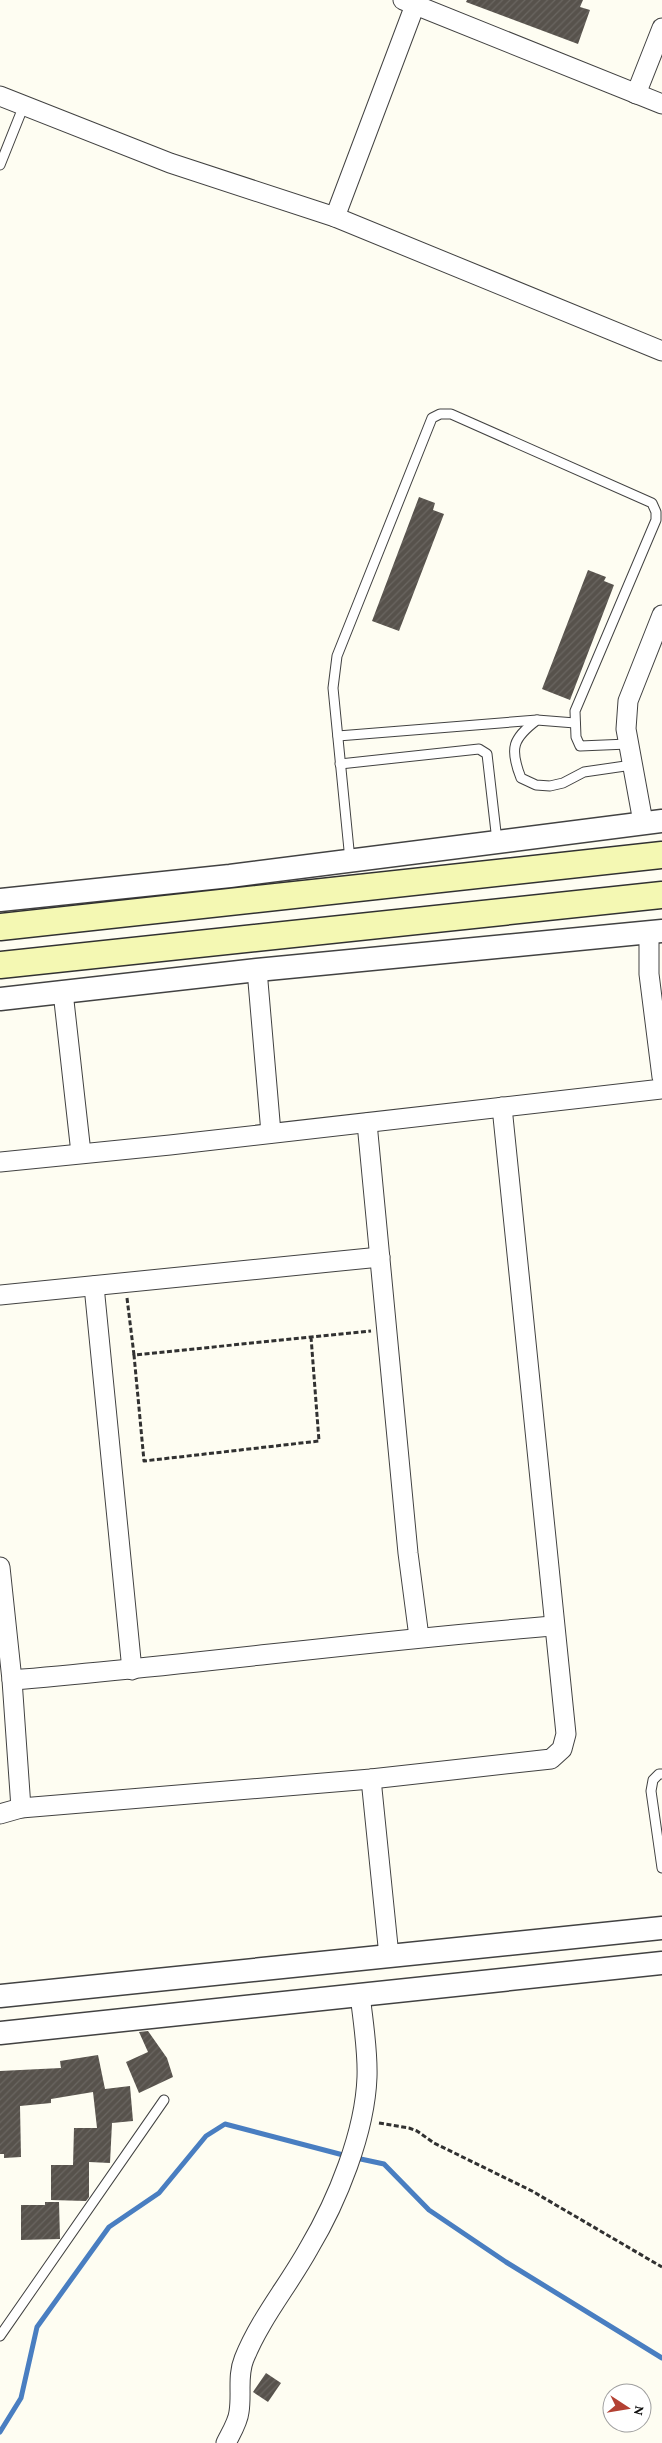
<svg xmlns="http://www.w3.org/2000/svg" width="662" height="2443" viewBox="0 0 662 2443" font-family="'Crimson Pro',serif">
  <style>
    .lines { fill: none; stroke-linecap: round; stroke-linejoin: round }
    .stream { stroke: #497ec1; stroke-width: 5 }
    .building { fill: url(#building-hatch) }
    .service-casing { stroke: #424242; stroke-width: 11 }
    .minor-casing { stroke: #424242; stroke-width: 21 }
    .tertiary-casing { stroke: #424242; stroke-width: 25 }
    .secondary-casing { stroke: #313131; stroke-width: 29 }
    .path { stroke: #313131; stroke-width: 3; stroke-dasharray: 5 2.5; stroke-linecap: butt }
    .service { stroke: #fff; stroke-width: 9 }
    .minor { stroke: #fff; stroke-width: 19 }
    .tertiary { stroke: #fff; stroke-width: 22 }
    .secondary { stroke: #f4f8b3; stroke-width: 26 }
  </style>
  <defs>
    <pattern id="building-hatch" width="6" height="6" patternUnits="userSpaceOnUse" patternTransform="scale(1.25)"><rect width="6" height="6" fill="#57524c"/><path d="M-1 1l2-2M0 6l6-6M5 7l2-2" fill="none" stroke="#6a6661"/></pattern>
  </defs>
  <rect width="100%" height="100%" fill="#fefdf2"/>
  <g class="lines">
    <!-- stream -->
    <g class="stream">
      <polyline points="356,2158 384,2164 429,2210 506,2262 662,2358"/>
      <polyline points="0,2432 21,2398 37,2327 109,2227 159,2193 206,2136 225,2124 347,2156"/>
    </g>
  </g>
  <!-- building -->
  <g class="building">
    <polygon points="467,0 583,0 580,7 590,10 578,44 466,2"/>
    <polygon points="419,497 435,503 433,510 444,514 399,631 372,621"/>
    <polygon points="588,570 606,577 604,581 614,585 570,700 542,689"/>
    <polygon points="148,2031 167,2058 173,2077 139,2093 126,2062 148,2052 139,2032"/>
    <polygon points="98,2055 105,2089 130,2086 133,2121 112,2123 110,2163 89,2162 89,2197 86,2201 51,2200 51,2165 73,2165 74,2128 97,2128 93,2092 51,2099 51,2103 20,2106 21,2157 4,2158 4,2154 0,2154 0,2071 61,2068 60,2061"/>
    <polygon points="45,2202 59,2202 60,2239 21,2240 21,2205 45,2205"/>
    <polygon points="266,2373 281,2383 268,2402 253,2392"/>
  </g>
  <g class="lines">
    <!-- service casing -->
    <g class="service-casing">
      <g id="service">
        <polyline points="0,165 24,105"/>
        <path d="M575 723 537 720C513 738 509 748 521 778L536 785 550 786 563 783 584 772 632 765"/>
        <polyline points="338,736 537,720"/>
        <polyline points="340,764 479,749 487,754 497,841"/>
        <polyline points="350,860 333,688 337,656 432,418 440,414 451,414 652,503 656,512 656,520 575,711 576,737 580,746 628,744"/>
        <polyline points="662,1774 659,1774 653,1780 651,1791 662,1868"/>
        <polyline points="0,2336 164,2100"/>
      </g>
    </g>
    <!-- minor casing -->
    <g class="minor-casing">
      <g id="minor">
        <polyline points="403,0 662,104"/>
        <polyline points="636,94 662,28"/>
        <polyline points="0,96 170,163 335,217 662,351"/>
        <polyline points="335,217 415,5"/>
        <polyline points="643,822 626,729 628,701 662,615"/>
        <polyline points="649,933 649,974 662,1077"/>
        <polyline points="257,970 271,1133"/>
        <polyline points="63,992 81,1153"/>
        <polyline points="367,1123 408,1553 419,1637"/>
        <polyline points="0,1162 170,1145 662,1089"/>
        <polyline points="94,1286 132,1670"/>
        <polyline points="0,1295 380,1257"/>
        <polyline points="0,1567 12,1680 21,1808"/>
        <path d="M12 1680C193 1665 373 1640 554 1626"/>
        <polyline points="371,1779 389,1956"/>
        <polyline points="0,1814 21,1808 371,1779 551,1759 562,1749 566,1734 502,1107"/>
        <path d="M226 2443C231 2433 238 2422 239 2412 242 2394 237 2376 244 2359 260 2319 288 2286 309 2248 337 2201 365 2133 367 2077 368 2050 363 2022 360 1994"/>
      </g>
    </g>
    <!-- tertiary casing -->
    <g class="tertiary-casing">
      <g id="tertiary">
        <polyline points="0,900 230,876 662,821"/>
        <polyline points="0,999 257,970 662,931"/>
        <polyline points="0,1996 662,1928"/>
        <polyline points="0,2033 662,1963"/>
      </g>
    </g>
    <!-- secondary casing -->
    <g class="secondary-casing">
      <g id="secondary">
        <polyline points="0,927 662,855"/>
        <polyline points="0,965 662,895"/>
      </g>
    </g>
    <!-- path -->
    <g class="path">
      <polyline points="127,1298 134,1355"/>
      <polyline points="311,1337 319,1441 144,1461 134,1355 371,1331"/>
      <polyline points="379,2123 409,2128 417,2131 434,2143 532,2191 662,2267"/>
    </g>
    <!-- service -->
    <use href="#service" class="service"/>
    <!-- minor -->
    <use href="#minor" class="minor"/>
    <!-- tertiary -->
    <use href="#tertiary" class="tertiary"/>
    <!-- secondary -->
    <use href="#secondary" class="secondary"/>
  </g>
  <!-- north arrow -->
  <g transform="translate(627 2408) rotate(102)"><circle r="24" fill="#ffffff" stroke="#9f9f9f"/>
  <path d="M0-4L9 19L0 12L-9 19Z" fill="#b34133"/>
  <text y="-8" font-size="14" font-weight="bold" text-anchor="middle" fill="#0f0f0f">N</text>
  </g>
</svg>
